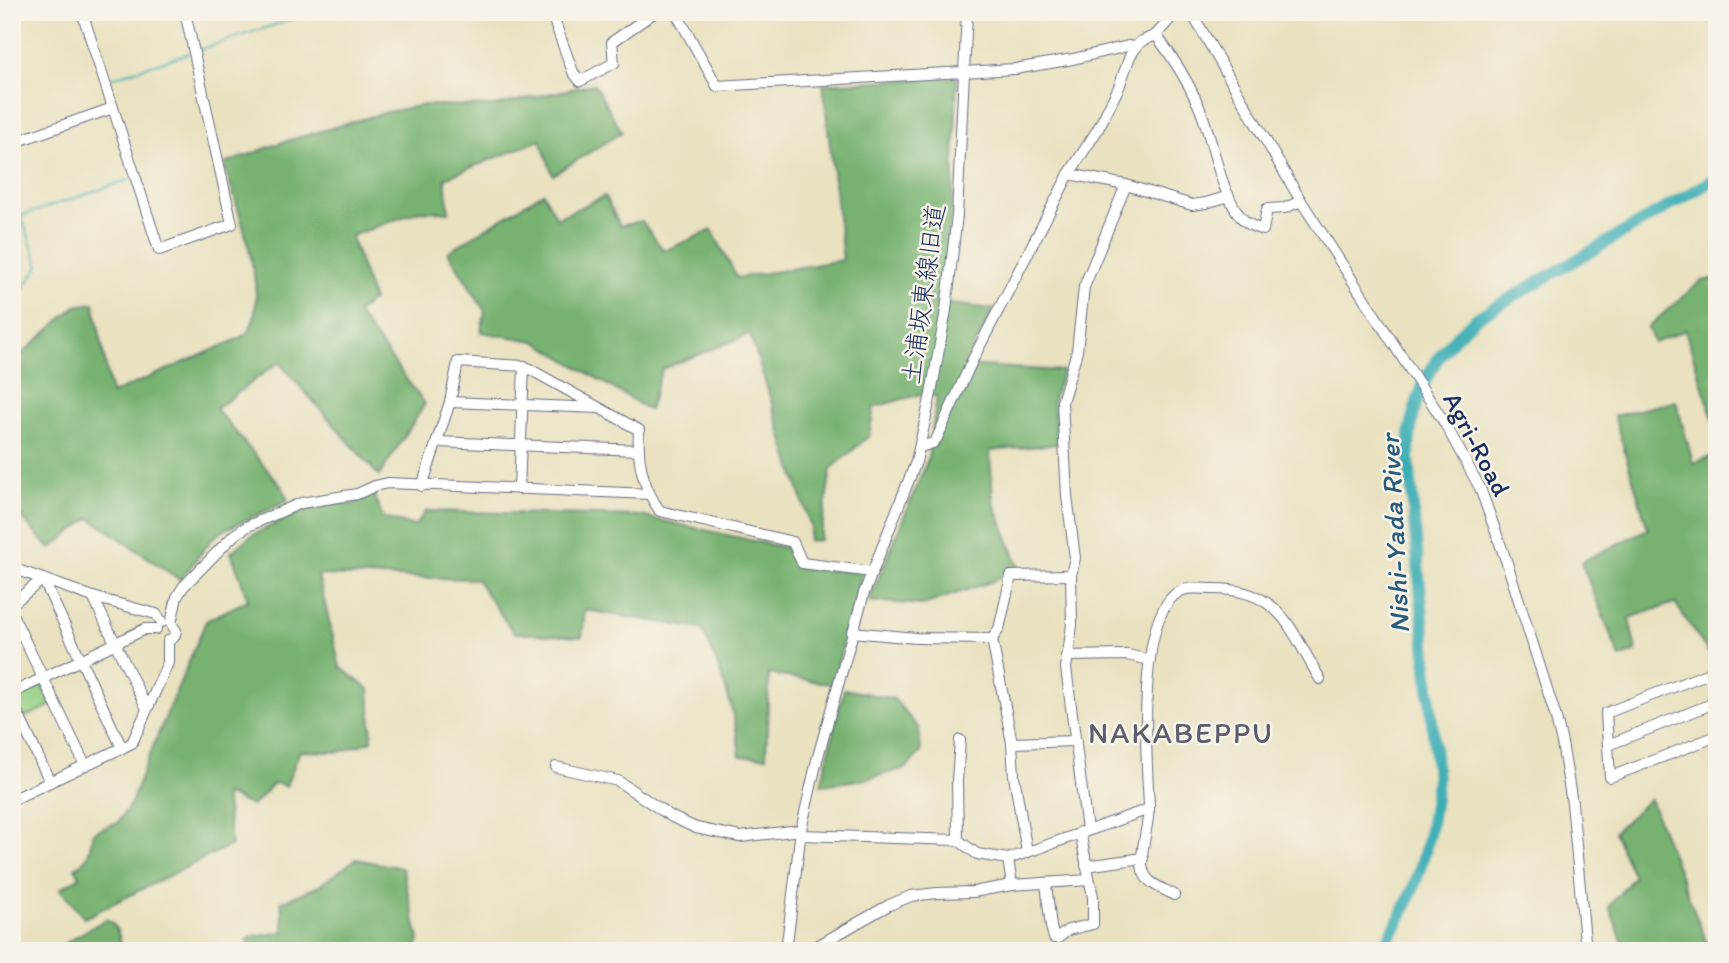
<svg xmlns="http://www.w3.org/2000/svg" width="1729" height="963" viewBox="0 0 1729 963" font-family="Itim,'Klee One',sans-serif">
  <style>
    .green { fill: #94cf83; stroke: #587f70; stroke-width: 2 }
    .forest { fill: #77b271; stroke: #497068; stroke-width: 2 }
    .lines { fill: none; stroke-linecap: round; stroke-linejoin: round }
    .stream { stroke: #3badb5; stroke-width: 2 }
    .river { stroke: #3badb5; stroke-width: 12 }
    .minor-casing { stroke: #636d80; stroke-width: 12 }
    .minor { stroke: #fff; stroke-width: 10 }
    .labels { text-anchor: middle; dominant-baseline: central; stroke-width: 5; stroke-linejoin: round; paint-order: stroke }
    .street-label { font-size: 26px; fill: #1b2f5e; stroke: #f7f3e8 }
    .water-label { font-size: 28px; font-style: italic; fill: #265b7c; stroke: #f7f3e8 }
    .quarter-label { font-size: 30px; letter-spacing: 2px; fill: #5c5e6d; stroke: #f7f3e8 }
  </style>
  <rect width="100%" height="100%" fill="#f7f3e8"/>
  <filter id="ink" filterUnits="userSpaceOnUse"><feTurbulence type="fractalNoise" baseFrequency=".0143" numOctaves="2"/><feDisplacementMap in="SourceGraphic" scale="14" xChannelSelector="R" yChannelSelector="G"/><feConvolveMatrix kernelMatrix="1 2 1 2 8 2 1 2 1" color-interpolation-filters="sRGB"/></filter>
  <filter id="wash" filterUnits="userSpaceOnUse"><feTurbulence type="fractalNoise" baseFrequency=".00686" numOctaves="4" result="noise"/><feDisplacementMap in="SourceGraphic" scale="28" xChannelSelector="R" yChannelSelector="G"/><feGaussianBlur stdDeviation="1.57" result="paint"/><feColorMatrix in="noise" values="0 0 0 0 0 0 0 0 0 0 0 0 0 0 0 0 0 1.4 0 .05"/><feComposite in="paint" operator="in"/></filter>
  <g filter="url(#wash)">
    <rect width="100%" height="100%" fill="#e9e1bf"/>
    <!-- green -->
    <polygon class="green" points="42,684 52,705 23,718 14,697"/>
    <!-- forest -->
    <g class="forest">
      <polygon points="957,77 953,193 941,303 994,309 964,365 1063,371 1053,399 1058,444 990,451 993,500 1019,568 993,581 923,605 869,601 928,459 937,397 925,393 874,407 869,436 831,469 820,540 808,541 811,528 750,334 662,369 649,410 535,341 481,332 485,311 448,252 543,193 557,218 605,196 620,226 642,221 664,251 712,230 737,278 843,260 823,84"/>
      <path d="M594 84 622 132 553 175 540 140 445 178 449 212 419 211 351 236 373 300 357 313 425 404 379 476 279 362 216 409 282 487 288 501 228 528 213 538 180 580 90 518 50 549 12 507V363L76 306 94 303 111 394 236 340C241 337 246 335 249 330 271 296 235 201 224 164L283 142 387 112 424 105 494 106Z"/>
      <polygon points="1717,278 1717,432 1685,330 1654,343 1648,327 1701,281"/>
      <polygon points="1676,401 1693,463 1717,455 1717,651 1710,655 1675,603 1629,618 1636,651 1620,658 1581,562 1648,529 1614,416"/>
      <path d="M373 493 383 518 415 526 426 511 641 516 786 548 797 568 862 573 832 684 769 674 766 757 740 756C735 708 722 673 702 629L585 610 582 637 514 633 476 579 318 575 340 667 369 689 372 741 339 752 300 751 286 786 274 783 252 806 225 794 231 845 84 918 60 889 80 877 75 868 87 858 94 832 118 822 131 803 149 756 206 621 248 600 231 552 252 535 298 513 330 503 353 504Z"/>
      <polygon points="844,689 894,699 919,729 921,752 906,768 866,779 821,785"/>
      <polygon points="1650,799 1710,951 1626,951 1609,906 1634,877 1614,832"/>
      <polygon points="356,859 402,868 419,939 416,951 250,951 248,937 284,932 281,902 317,887"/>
      <path d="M106 919C118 924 120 939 123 951H52Z"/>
    </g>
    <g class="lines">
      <!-- stream -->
      <g class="stream">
        <polyline points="198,50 314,12"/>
        <polyline points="108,79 189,53"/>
        <polyline points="12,293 21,292 39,266 21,216 131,179"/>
      </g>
      <!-- river -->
      <path class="river" d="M1380 951C1417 898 1431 841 1437 779L1409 460C1408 401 1432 353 1478 317L1717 178"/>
    </g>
  </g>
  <g filter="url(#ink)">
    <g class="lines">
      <!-- minor casing -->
      <g class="minor-casing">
        <g id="minor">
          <polyline points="82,12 159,250 232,224 185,12"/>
          <polyline points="551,12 573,72 580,81 614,63 612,42 655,12"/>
          <polyline points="674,12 679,18 717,86 1015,69 1073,59 1128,46 1136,47"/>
          <polyline points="1191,12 1301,201 1444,422 1480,488 1507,563 1555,714 1562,743 1572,803 1586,951"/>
          <path d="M1156 35C1172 56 1187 80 1198 104 1214 140 1217 185 1240 216 1246 224 1254 227 1263 230L1267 209 1285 208 1301 201"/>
          <polyline points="12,143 113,108"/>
          <polyline points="1069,174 1126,185 1192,205 1206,203 1229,196"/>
          <polyline points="450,402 599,408"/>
          <polyline points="437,442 639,450"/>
          <polyline points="920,447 933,443 937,438 973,359 1069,174 1098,129 1119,87 1130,56 1140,42 1156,35 1176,12"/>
          <path d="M422 486 450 402 458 362 524 366 639 430C637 459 643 488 660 511L793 542 802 563 872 572"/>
          <polyline points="519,489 524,366"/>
          <polyline points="12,568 93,597 156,614 162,622"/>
          <polyline points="93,597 146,707"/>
          <polyline points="12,604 43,579 122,748"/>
          <polyline points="12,614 85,765"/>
          <polyline points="852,632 916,638 992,639 1012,743 1014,776 1027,852"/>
          <polyline points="992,639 999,629 1011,576 1071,575"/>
          <polyline points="1066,656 1127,655 1150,660"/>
          <polyline points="1717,670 1606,713 1610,777 1717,736"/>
          <polyline points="12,693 145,629 156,629"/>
          <polyline points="12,701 50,782"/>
          <polyline points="1012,743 1076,741"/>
          <polyline points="1608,745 1717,702"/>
          <polyline points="556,767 618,781 672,817 696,828 740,837 801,830"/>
          <polyline points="12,800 132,743 168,663 168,641 174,637 176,631 171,623 177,597 183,587 234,535 248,526 301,503 357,494 375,486 388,483 650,494"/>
          <polyline points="1087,830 1066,668 1072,625 1071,575 1075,558 1067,496 1062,402 1077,351 1084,287 1126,185"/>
          <polyline points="800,835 958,840 977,854 1008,859 1149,809"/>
          <polyline points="958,840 957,781 960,740"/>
          <polyline points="1008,859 1012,885"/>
          <polyline points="1086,866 1143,858"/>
          <polyline points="1046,884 1051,927 1054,938 1058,938 1068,930 1093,924 1093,897 1080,832"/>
          <path d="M1174 895C1164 889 1148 884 1144 873 1137 858 1150 823 1149 804 1146 759 1137 620 1177 593 1187 586 1203 589 1214 589 1281 589 1290 629 1320 679"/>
          <polyline points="786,950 817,946 889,905 911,896 937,893 973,892 1012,885 1089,880"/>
          <polyline points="786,951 801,830 817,760 864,593 916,462 931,394 946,310 957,215 967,12"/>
        </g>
      </g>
      <!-- minor -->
      <use href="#minor" class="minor"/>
    </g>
  </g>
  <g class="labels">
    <!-- street labels -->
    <g class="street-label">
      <text transform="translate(923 294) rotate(-82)">土浦坂東線旧道</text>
      <text transform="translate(1477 444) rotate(62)">Agri-Road</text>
    </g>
    <!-- water labels -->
    <g class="water-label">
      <text transform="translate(1394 534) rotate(-93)">Nishi-Yada River</text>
    </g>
    <!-- quarter labels -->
    <g class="quarter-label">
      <text x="1181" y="732">NAKABEPPU</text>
    </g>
  </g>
  <!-- margin -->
  <rect width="1729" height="963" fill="none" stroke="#f7f3e8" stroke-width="42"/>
</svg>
